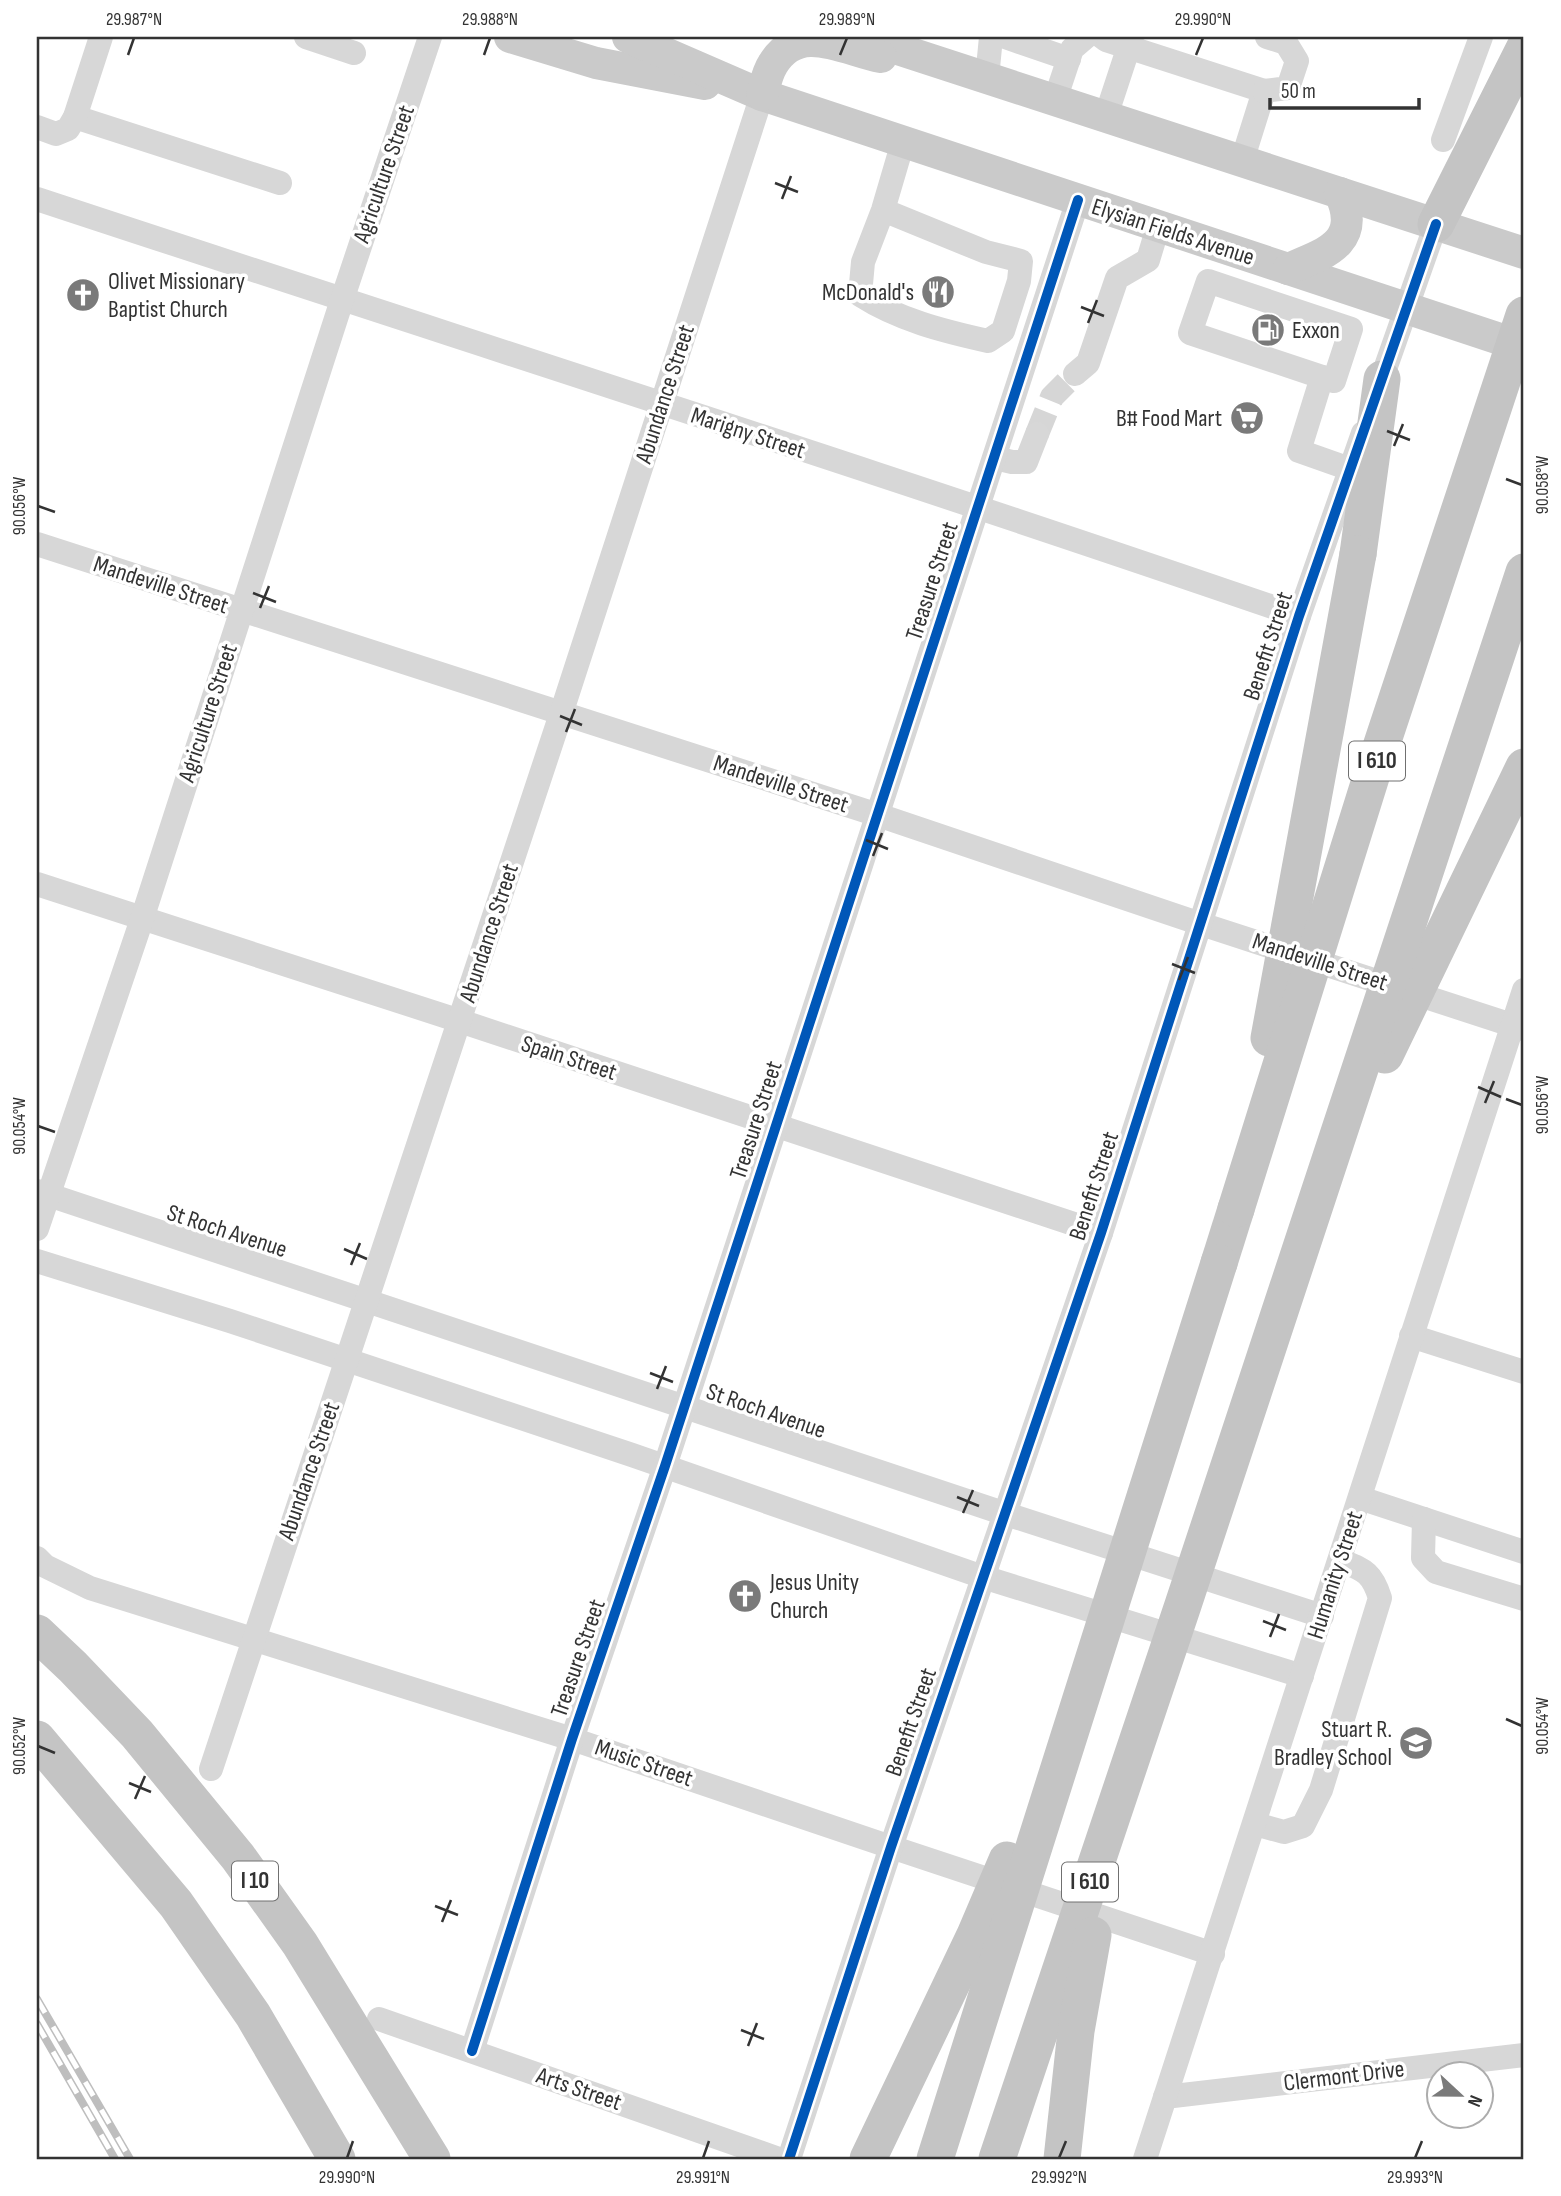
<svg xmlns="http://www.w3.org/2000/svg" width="1561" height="2196" viewBox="0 0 1561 2196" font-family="'Sofia Sans Condensed',sans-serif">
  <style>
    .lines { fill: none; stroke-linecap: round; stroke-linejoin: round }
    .minor-tunnel { stroke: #d6d6d6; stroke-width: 24; stroke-dasharray: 24 12; stroke-linecap: butt }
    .minor { stroke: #d7d7d7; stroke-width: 24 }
    .major { stroke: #cacaca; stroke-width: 32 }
    .highway { stroke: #c4c4c4; stroke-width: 37 }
    .rail-casing { stroke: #bebebe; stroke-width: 8 }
    .rail { stroke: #fff; stroke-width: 5; stroke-dasharray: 16; stroke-linecap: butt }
    .highway-bridge { stroke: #c4c4c4; stroke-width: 37 }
    .cycleway-casing { stroke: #fff; stroke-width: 15 }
    .cycleway { stroke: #0057b8; stroke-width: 10 }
    .ticks { fill: none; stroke: #333; stroke-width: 2.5 }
    .labels { text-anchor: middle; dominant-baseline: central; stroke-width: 7; stroke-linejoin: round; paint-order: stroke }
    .shield { fill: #fff; stroke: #707070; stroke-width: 2 }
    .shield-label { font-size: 23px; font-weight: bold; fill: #333 }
    .street-label { font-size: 24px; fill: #333; stroke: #fff }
    .poi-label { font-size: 24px; fill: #333; stroke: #fff; text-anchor: start }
    .neatline { fill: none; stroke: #333; stroke-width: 2.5 }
    .ticks-label { font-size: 18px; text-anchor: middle; fill: #333 }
  </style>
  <rect width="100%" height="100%" fill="#fff"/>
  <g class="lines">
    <!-- minor-tunnel -->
    <polyline class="minor-tunnel" points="1037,434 1052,397 1075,374"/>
    <!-- minor -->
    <g class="minor">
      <polyline points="306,37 354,53"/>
      <polyline points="1005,37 1069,59"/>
      <polyline points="1102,37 1106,40 1264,91 1242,161"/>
      <polyline points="987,78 991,37"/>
      <polyline points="1264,91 1288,88 1297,61 1286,43 1267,37"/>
      <polyline points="1055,100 1072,49 1086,37"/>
      <polyline points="1106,116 1132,37"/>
      <polyline points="75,117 280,183"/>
      <polyline points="37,127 56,134 68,129 75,117 101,37"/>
      <polyline points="1443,140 1481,37"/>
      <path d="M37 199C458 338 880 472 1299 616"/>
      <path d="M883 210 986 252 1021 261 1019 281 1003 331 988 341C943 331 899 320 860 295L863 262 883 210 903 142"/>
      <polygon points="1208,281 1351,329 1334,381 1190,333"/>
      <polyline points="1075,374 1088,363 1117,278 1148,260 1158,227"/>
      <polyline points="1322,377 1299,451 1350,469"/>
      <polyline points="1377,392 1436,224"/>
      <polyline points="995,458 1012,462 1026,462 1037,434"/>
      <polyline points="37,544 878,815 1201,924 1524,1029"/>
      <polyline points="37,884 460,1021 1101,1233"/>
      <polyline points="37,1191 1006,1514 1322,1616"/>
      <polyline points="37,1229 142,919 342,300 430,37"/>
      <polyline points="37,1261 230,1321 632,1455 983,1577 1302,1676"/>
      <polyline points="1411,1336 1524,1372"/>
      <polyline points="1360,1498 1524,1552"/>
      <polyline points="1424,1519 1423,1558 1436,1572 1524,1599"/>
      <polyline points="37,1558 45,1566 90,1588 572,1739 891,1847 1213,1954"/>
      <polyline points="211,1769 561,714 762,95"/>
      <path d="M1255 1824 1284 1832 1303 1826 1321 1790 1380 1598C1372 1572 1364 1570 1340 1560"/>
      <polyline points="379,2019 779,2159"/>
      <polyline points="472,2051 572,1739 665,1466 1078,200"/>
      <polyline points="1165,2097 1524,2055"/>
      <polyline points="789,2159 891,1847 1101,1233 1299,616 1363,433"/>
      <polyline points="1145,2159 1524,990"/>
    </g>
    <!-- major -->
    <g class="major">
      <polyline points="510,37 596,63 705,84"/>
      <polyline points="628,37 762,95 1524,347"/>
      <polyline points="861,37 1524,253"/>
      <path d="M762 95C765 85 767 73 773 64 799 21 844 50 881 57"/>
      <path d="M1288 269C1327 253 1362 242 1340 193"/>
    </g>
    <!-- highway -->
    <g class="highway">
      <polyline points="1436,224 1524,49"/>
      <polyline points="1358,554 1382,379"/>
      <polyline points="1219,1263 1236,1209"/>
      <polyline points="37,1633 73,1667 137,1734 238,1857 300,1944 432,2159"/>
      <polyline points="37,1739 176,1904 253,2015 337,2159"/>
    </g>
    <!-- rail casing -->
    <g class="rail-casing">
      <g id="rail">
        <polyline points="37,1999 130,2159"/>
        <polyline points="37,2024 115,2159"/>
      </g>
    </g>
    <!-- rail -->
    <use href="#rail" class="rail"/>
    <!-- highway-bridge -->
    <g class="highway-bridge">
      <polyline points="1269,1038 1358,554"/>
      <polyline points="1385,1055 1524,767"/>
      <polyline points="1236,1209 1371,777 1524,315"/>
      <polyline points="868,2159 975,1935 1007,1860"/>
      <polyline points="935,2159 1219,1263"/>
      <polyline points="997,2159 1183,1605 1524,572"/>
      <polyline points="1062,2159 1076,2031 1093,1935"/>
    </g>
    <!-- cycleway casing -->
    <g class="cycleway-casing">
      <g id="cycleway">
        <polyline points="472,2051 572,1739 665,1466 1078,200"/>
        <polyline points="789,2159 891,1847 1101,1233 1299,616 1436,224"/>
      </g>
    </g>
    <!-- cycleway -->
    <use href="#cycleway" class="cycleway"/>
  </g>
  <!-- ticks -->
  <path class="ticks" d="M128 55 134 38M484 55 490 38M840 55 847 38M1196 55 1203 38M775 183 798 192M782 199 791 176M1081 307 1104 316M1088 323 1097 300M1387 431 1410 440M1394 446 1403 424M1506 479 1522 485M38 506 55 512M253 593 276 602M260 608 269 586M560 716 582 725M566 732 575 709M866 840 888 849M873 856 882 833M1172 964 1195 973M1179 980 1188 957M1478 1087 1501 1097M1506 1099 1522 1105M1485 1103 1494 1081M38 1126 55 1132M344 1249 367 1259M351 1265 360 1243M650 1373 673 1382M657 1389 666 1366M957 1497 979 1506M963 1513 973 1490M1263 1621 1286 1630M1270 1637 1279 1614M1506 1719 1522 1726M38 1746 55 1753M129 1783 151 1792M135 1799 145 1776M435 1906 458 1915M442 1922 451 1900M741 2030 764 2039M748 2046 757 2023M347 2158 353 2141M703 2158 709 2141M1059 2158 1066 2141M1415 2158 1422 2141"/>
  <!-- icons -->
  <defs>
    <g id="restaurant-disc" transform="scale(1.75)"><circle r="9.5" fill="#7a7a7a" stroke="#fff"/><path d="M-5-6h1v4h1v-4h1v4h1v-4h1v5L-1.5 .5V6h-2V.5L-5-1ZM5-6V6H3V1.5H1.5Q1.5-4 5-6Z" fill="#fff"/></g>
    <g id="church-disc" transform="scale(1.75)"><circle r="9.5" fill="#7a7a7a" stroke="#fff"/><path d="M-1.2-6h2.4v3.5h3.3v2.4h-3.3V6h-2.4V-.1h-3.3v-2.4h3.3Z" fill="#fff"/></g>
    <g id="fuel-disc" transform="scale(1.75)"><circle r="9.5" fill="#7a7a7a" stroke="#fff"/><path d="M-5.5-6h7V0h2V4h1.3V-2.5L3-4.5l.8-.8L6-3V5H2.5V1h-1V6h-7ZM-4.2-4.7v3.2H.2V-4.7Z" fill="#fff"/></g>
    <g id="supermarket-disc" transform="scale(1.75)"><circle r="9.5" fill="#7a7a7a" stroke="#fff"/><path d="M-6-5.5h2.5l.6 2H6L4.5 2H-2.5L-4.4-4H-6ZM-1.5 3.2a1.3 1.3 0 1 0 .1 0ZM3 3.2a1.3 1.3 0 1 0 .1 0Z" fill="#fff"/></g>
    <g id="school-disc" transform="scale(1.75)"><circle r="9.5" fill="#7a7a7a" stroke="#fff"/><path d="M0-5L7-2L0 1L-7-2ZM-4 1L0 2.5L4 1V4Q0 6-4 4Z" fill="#fff"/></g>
  </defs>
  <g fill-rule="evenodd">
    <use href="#restaurant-disc" x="938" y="292"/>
    <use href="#church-disc" x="83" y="295"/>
    <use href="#fuel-disc" x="1268" y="330"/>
    <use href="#supermarket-disc" x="1247" y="418"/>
    <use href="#church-disc" x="745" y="1596"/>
    <use href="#school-disc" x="1416" y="1743"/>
  </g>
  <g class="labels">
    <!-- shield labels -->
    <g class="shield">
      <rect x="1349" y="741.5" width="56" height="39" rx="5"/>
      <rect x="232" y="1861.5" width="46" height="39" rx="5"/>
      <rect x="1062" y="1862.5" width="56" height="39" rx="5"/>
    </g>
    <g class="shield-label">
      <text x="1377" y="761">I 610</text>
      <text x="255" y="1881">I 10</text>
      <text x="1090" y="1882">I 610</text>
    </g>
    <!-- street labels -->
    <g class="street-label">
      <text transform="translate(384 174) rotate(-71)">Agriculture Street</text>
      <text transform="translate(1173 232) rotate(18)">Elysian Fields Avenue</text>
      <text transform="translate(665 394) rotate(-72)">Abundance Street</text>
      <text transform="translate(748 433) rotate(18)">Marigny Street</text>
      <text transform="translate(932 581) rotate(-72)">Treasure Street</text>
      <text transform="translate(161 585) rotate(18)">Mandeville Street</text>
      <text transform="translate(1268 646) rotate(-72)">Benefit Street</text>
      <text transform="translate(208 713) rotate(-72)">Agriculture Street</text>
      <text transform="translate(781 784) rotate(18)">Mandeville Street</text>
      <text transform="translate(489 933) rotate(-72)">Abundance Street</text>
      <text transform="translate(1320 962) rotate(18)">Mandeville Street</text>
      <text transform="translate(569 1058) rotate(18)">Spain Street</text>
      <text transform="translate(756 1120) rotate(-72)">Treasure Street</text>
      <text transform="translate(1094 1186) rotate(-72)">Benefit Street</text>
      <text transform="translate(227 1231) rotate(18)">St Roch Avenue</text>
      <text transform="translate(766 1411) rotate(19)">St Roch Avenue</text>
      <text transform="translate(309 1471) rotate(-71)">Abundance Street</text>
      <text transform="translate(1335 1575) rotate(-72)">Humanity Street</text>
      <text transform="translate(578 1658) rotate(-71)">Treasure Street</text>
      <text transform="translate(911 1722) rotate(-71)">Benefit Street</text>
      <text transform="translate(644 1763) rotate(19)">Music Street</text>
      <text transform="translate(1344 2076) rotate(-7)">Clermont Drive</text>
      <text transform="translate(579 2089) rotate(19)">Arts Street</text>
    </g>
    <!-- poi labels -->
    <g class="poi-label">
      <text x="108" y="281">Olivet Missionary<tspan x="108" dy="28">Baptist Church</tspan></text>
      <text x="914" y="292" text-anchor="end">McDonald's</text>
      <text x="1292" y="330">Exxon</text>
      <text x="1222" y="418" text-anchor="end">B# Food Mart</text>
      <text x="770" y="1582">Jesus Unity<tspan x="770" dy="28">Church</tspan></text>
      <text x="1392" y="1729" text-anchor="end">Stuart R.<tspan x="1392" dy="28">Bradley School</tspan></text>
    </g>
  </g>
  <!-- border -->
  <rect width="1561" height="2196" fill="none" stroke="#ffffff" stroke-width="77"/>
  <!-- north arrow -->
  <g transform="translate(1460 2095) rotate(112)"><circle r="33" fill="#ffffff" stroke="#adadad" stroke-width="2"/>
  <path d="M0-5L12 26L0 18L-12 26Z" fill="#7a7a7a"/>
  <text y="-10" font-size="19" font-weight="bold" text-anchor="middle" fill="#333333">N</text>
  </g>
  <!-- scale -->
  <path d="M1270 98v10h149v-10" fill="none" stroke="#333333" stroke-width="3.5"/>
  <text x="1281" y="98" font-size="21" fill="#333333" stroke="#ffffff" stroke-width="5" paint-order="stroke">50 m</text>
  <rect x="38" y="38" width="1484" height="2120" class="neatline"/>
  <g class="ticks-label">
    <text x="134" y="25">29.987°N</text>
    <text x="490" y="25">29.988°N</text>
    <text x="847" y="25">29.989°N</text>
    <text x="1203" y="25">29.990°N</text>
    <text transform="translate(1542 485) rotate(-90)" y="6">90.058°W</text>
    <text transform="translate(19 506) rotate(-90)" y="6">90.056°W</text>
    <text transform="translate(1542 1105) rotate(-90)" y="6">90.056°W</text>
    <text transform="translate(19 1126) rotate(-90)" y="6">90.054°W</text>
    <text transform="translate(1542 1726) rotate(-90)" y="6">90.054°W</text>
    <text transform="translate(19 1746) rotate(-90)" y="6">90.052°W</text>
    <text x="347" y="2183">29.990°N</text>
    <text x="703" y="2183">29.991°N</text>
    <text x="1059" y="2183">29.992°N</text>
    <text x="1415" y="2183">29.993°N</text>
  </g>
</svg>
